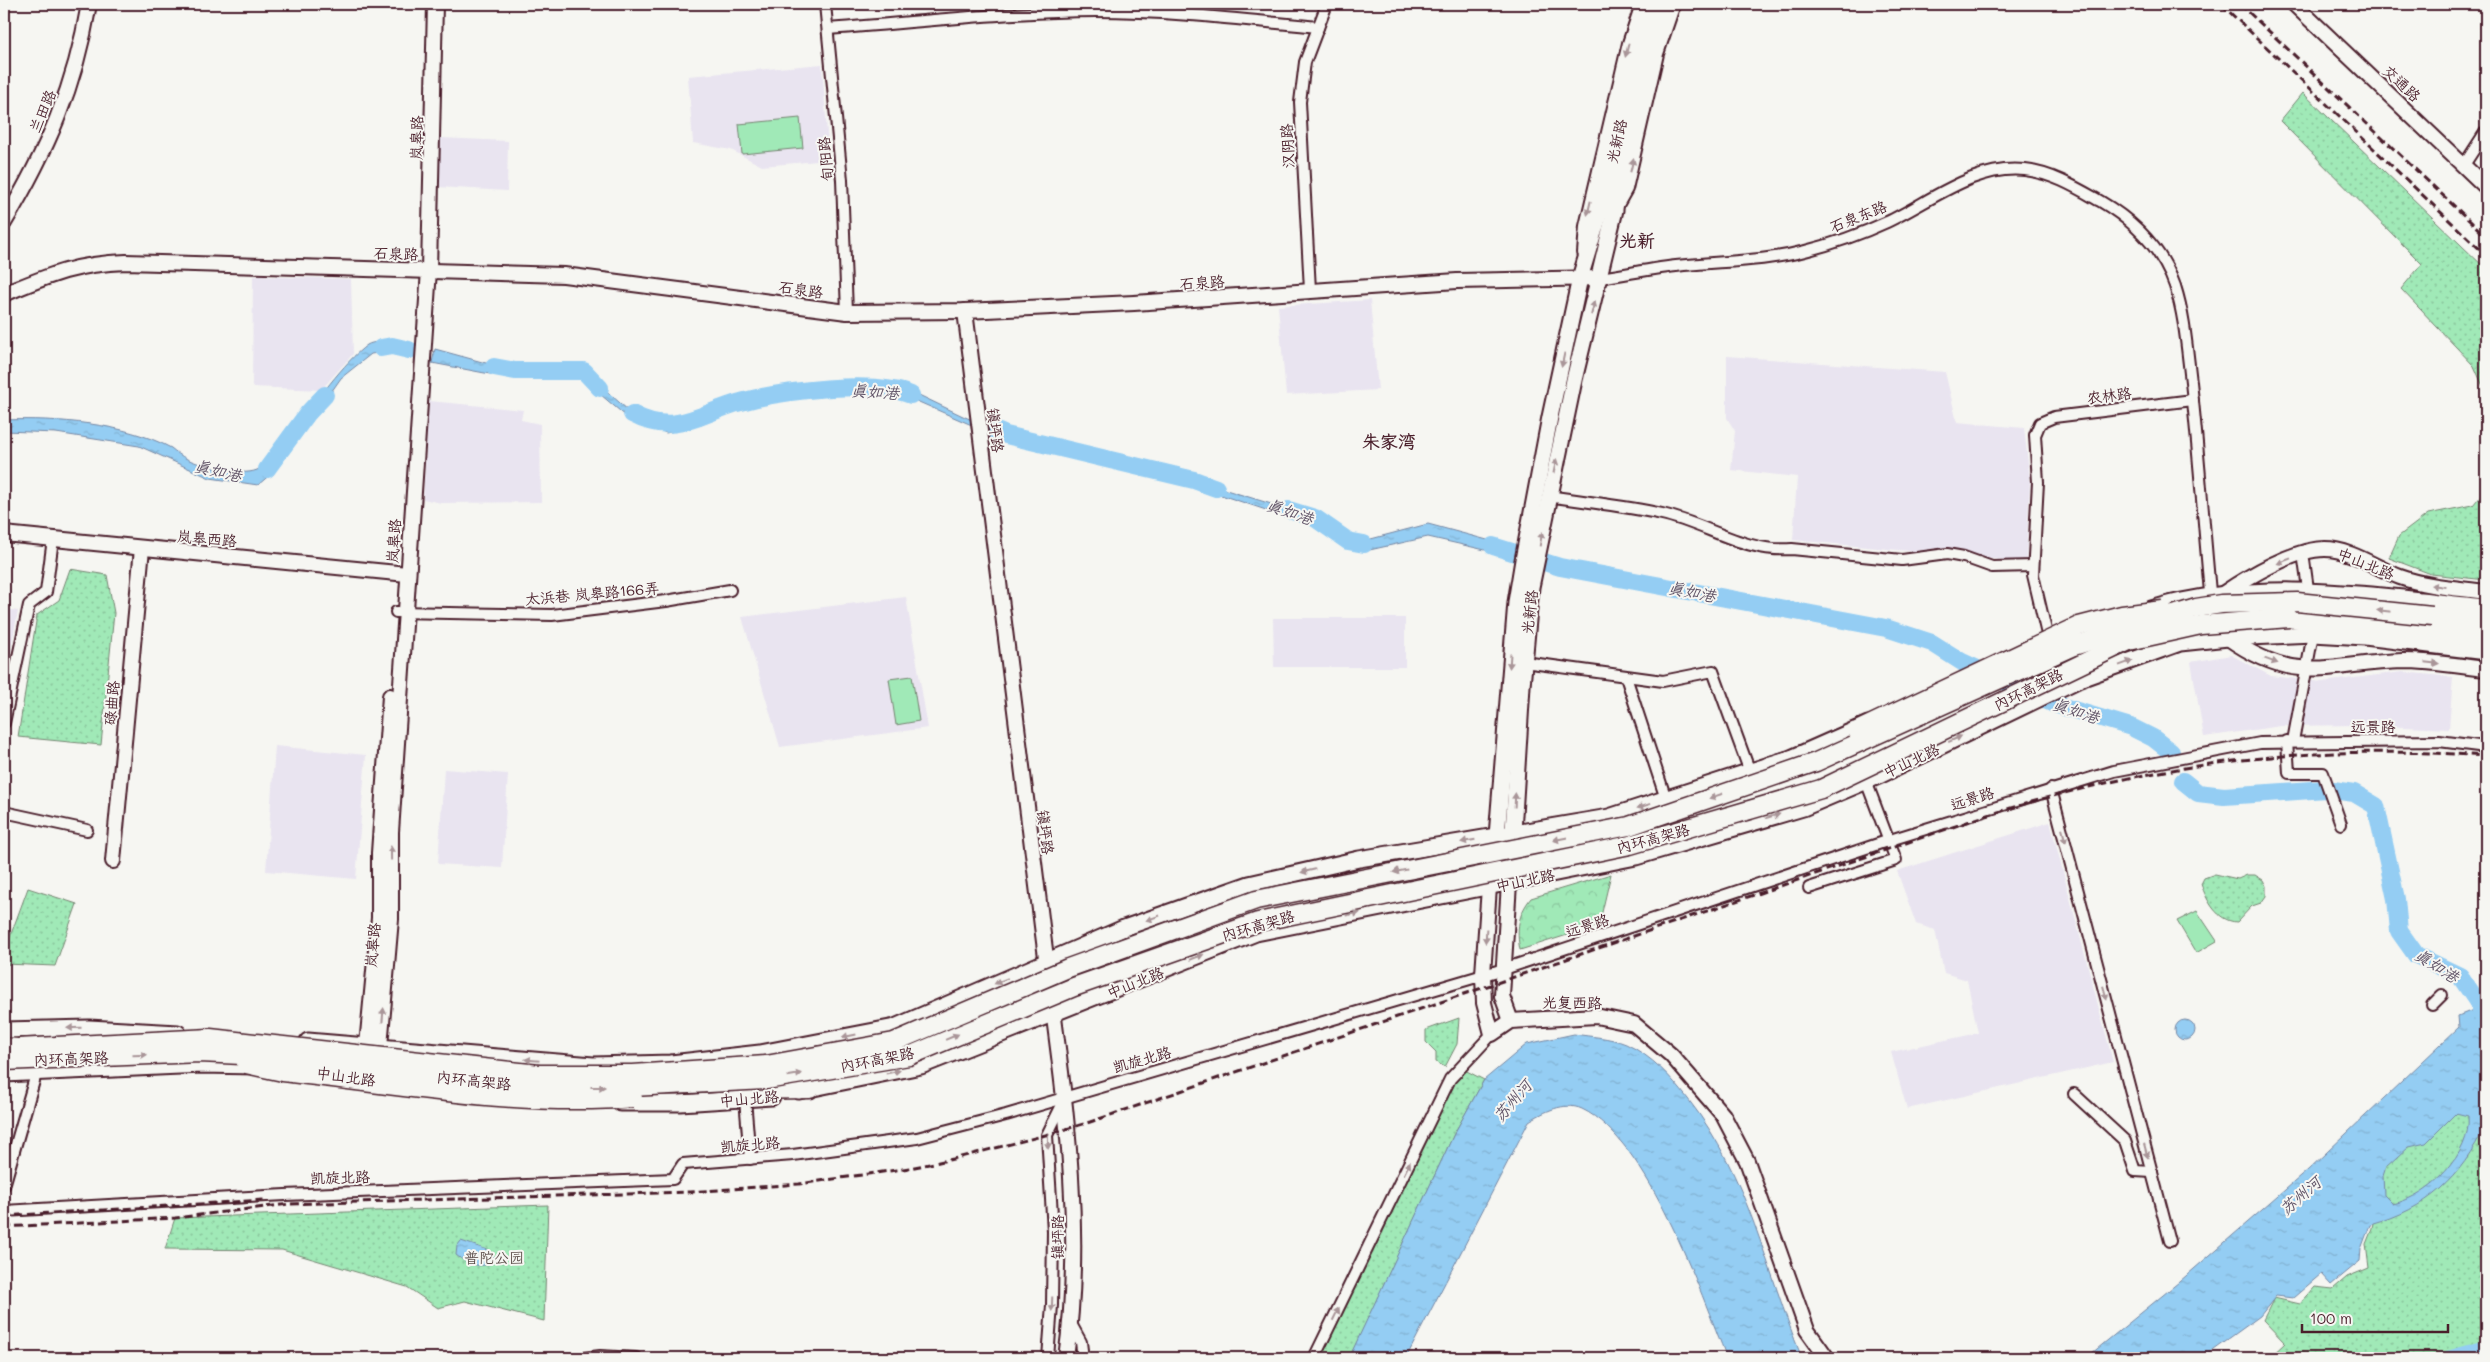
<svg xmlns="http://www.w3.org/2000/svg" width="2490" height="1362" viewBox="0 0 2490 1362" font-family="Mali,'LXGW WenKai TC',sans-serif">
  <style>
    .built { fill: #e9e4f0 }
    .forest { fill: url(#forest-crowns); stroke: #758471 }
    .park { fill: url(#park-dots); stroke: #758471 }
    .pitch { fill: #a0e9b7; stroke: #758471 }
    .water { fill: url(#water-ripples); stroke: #7687a3; fill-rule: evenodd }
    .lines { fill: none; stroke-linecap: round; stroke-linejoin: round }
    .canal { stroke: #94cdf3; stroke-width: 10 }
    .river { stroke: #94cdf3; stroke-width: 18 }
    .street-casing { stroke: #4a1f2b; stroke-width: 14 }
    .secondary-casing { stroke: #4a1f2b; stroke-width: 18 }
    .primary-casing { stroke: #4a1f2b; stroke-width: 19 }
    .highway-casing { stroke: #4a1f2b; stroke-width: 21 }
    .street { stroke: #f6f6f2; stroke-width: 10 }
    .secondary { stroke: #f6f6f2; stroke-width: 14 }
    .primary { stroke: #f6f6f2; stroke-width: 15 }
    .highway { stroke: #f6f6f2; stroke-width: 18 }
    .rail { stroke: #4a1f2b; stroke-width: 3; stroke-dasharray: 8 4; stroke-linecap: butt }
    .highway-bridge-casing { stroke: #4a1f2b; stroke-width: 21; stroke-linecap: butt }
    .highway-bridge { stroke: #f6f6f2; stroke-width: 18 }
    .oneway { fill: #a99598 }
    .labels { text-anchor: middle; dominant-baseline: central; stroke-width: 4; stroke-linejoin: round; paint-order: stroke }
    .street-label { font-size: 15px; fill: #4a1f2b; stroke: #f6f6f2 }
    .park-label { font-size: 15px; fill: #60524e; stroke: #f6f6f2 }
    .water-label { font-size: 16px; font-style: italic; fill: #605367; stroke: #f6f6f2 }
    .quarter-label { font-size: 18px; font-weight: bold; fill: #4a1f2b; stroke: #f6f6f2 }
  </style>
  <defs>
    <pattern id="forest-crowns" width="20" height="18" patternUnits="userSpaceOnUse" patternTransform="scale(1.25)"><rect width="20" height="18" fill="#a0e9b7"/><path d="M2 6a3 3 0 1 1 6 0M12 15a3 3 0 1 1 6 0" fill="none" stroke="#8bc79e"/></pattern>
    <pattern id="park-dots" width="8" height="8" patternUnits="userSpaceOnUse" patternTransform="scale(1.25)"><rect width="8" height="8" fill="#a0e9b7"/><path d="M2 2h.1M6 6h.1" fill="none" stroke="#8bc79e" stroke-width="1.8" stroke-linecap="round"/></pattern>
    <pattern id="water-ripples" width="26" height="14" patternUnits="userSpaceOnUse" patternTransform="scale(1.25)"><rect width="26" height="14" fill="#94cdf3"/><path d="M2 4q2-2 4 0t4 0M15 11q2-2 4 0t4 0" fill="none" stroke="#81b0d0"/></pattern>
  </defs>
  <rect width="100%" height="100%" fill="#f6f6f2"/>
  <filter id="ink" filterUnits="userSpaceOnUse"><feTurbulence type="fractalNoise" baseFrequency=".02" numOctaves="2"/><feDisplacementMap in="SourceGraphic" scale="10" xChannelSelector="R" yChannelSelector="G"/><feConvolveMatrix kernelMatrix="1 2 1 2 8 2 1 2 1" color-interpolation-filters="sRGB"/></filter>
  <g filter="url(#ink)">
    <!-- built -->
    <g class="built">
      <polygon points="822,64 829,160 762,166 731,150 693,143 688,76"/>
      <polygon points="440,138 508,141 507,191 438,187"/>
      <polygon points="253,276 351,279 353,354 321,390 252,387"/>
      <polygon points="1370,300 1378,390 1286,395 1278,306"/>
      <polygon points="1727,356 1945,372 1957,422 2024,428 2030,480 2026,562 1793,540 1797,477 1731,470 1735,431 1727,418"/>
      <polygon points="429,401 523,410 521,420 540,424 541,502 441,503 423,499"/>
      <polygon points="906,597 928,728 780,747 742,617"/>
      <polygon points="4,609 18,611 4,686"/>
      <polygon points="1273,618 1405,618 1405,667 1274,667"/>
      <polygon points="2231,655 2271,676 2322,682 2402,672 2453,677 2449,729 2361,725 2281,726 2204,737 2191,662"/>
      <polygon points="275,746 366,755 356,879 266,871"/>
      <polygon points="444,769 508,774 502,868 438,864"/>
      <polygon points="2050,822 2113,1062 1907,1109 1891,1052 1978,1033 1967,980 1944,973 1935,930 1916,924 1897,871"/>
    </g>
    <!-- forest -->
    <path class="forest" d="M1611 874 1599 925 1520 950C1516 930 1518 914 1531 898Z"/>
    <!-- park -->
    <g class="park">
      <polygon points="2303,93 2486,269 2486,393 2474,366 2401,289 2422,264 2280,121"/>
      <polygon points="2486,489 2486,580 2431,574 2389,558 2399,536 2428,514 2473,505"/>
      <polygon points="70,569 107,575 114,613 101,745 18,737 37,615 59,600"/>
      <path d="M2215 874 2238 879 2247 875H2255L2263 880 2266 886V896L2261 903 2252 906 2237 922C2217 921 2207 901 2201 884L2204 878Z"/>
      <polygon points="28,888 77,904 55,966 4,964 4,944 7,945"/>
      <polygon points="1459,1018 1457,1044 1445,1067 1436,1062 1436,1052 1426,1042 1426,1030"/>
      <polygon points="1461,1068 1484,1080 1454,1134 1357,1342 1349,1358 1319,1358"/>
      <polygon points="2486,1087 2486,1358 2269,1358 2285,1343 2263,1320 2274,1298 2300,1304 2315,1287 2333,1289 2347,1277 2369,1268 2366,1244 2372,1229 2384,1164"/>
      <polygon points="548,1205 544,1321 465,1301 438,1308 407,1287 282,1250 165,1249 175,1218"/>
    </g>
    <!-- pitch -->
    <g class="pitch">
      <polygon points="800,118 803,148 742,154 739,124"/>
      <polygon points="912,676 919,721 896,725 889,679"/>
      <polygon points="2197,911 2217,941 2196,953 2177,921"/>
    </g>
    <!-- water -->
    <g class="water">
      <path d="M393 341 406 345 405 349 371 354 341 378 287 455 272 473 258 485 210 478 139 446 56 433 4 431V420C56 418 125 423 171 448 176 452 181 456 187 459 202 466 241 477 257 470 274 463 288 441 298 426 314 404 345 361 367 345 373 341 385 342 393 341Z"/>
      <polygon points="435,349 515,371 584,371 629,411 667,427 800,388 861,384 900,386 965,417 1014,437 1194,480 1310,516 1343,537 1367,540 1428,524 1517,548 1516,557 1428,537 1365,551 1345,547 1311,525 1191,485 1013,443 889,389 861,387 801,392 785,399 732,412 701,425 666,433 627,417 581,378 511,378 432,363"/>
      <path d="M2486 994V1126C2459 1179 2429 1208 2370 1225L2361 1249 2360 1261 2331 1285 2321 1274 2293 1298 2276 1296 2260 1316 2202 1358H2086L2179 1282 2308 1170 2459 1027 2458 1016 2473 1010ZM2456 1113 2468 1116C2472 1154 2429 1196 2393 1204L2384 1195 2383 1176 2386 1167 2408 1147 2426 1143Z"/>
      <circle cx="2185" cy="1030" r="10"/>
      <path d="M1574 1034C1592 1037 1609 1037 1626 1044 1652 1056 1671 1077 1688 1099 1750 1178 1765 1268 1802 1358H1727C1700 1292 1649 1141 1582 1109 1564 1101 1544 1112 1529 1121L1406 1358H1349L1454 1134 1484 1080 1527 1044Z"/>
      <path d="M461 1241 488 1250 497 1260C482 1270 469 1265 456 1255L457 1246Z"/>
    </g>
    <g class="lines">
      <!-- canal -->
      <polyline class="canal" points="2440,1358 2486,1345"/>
      <!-- river -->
      <g class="river">
        <polyline points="381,348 392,346 409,350"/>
        <polyline points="494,367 515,371 584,371 600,388"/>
        <path d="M632 414C677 438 701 412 741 402 781 391 874 379 911 395"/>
        <polyline points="992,429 1006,435 1194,480 1216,488"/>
        <polyline points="267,469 308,413 325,395"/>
        <polyline points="1289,510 1315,518 1348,541 1364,544"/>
        <polyline points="1493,546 1560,567 1886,628 1932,643 1962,662 2054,704 2131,727 2153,738 2171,752"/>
        <polyline points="2183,781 2198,793 2224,796 2326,789 2354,793 2376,806 2396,899 2399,931 2416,955 2460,976 2479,1004 2486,1025"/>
      </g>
      <!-- street casing -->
      <g class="street-casing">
        <g id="street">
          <polyline points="825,4 842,180 847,312"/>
          <path d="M828 29C917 22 1006 12 1096 11 1170 11 1244 20 1318 27"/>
          <polyline points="2464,165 2486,131"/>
          <polyline points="1618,205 1627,189 1658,54 1675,4"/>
          <polyline points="1583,253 1585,226 1628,43 1641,4"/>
          <path d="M1600 278C1625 274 1651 269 1676 266 1720 261 1763 262 1805 251 1833 244 1861 234 1887 222 1930 202 1975 164 2025 170 2052 173 2077 188 2100 201 2134 221 2162 249 2175 286 2185 317 2187 350 2191 382 2199 455 2204 529 2211 603"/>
          <polyline points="1310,290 1300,102 1305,62 1327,4"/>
          <path d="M1549 496C1586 502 1625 506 1662 514 1707 524 1745 553 1792 549L1902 560 1947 554 1964 557 1992 567 2033 566"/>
          <polyline points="2303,553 2308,589"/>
          <polyline points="396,612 552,615 666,601 730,590"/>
          <polyline points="2049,643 2033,575 2038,482 2035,435 2040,423 2054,417 2193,400"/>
          <polyline points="1524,662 1663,681 1713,671 1750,772"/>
          <polyline points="1626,677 1666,799"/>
          <polyline points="4,723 29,605 46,592 53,539"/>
          <polyline points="2287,741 2289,773 2323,773 2341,824"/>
          <polyline points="2293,741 2313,634"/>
          <polyline points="2051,789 2170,1241"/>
          <polyline points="4,812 87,830"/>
          <polyline points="1809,888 1896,860 1866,781"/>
          <polyline points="2432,1005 2442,995"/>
          <polyline points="2074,1094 2125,1141 2135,1171 2152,1172"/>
          <polyline points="745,1099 750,1159"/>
          <polyline points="4,1186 38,1067"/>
          <polyline points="4,1211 285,1195 673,1179 683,1164 793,1155 917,1138 1006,1115 1504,969 1890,840 2114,771 2260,743 2439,741 2486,747"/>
          <polyline points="1070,1322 1081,1342 1083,1358"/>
          <polyline points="584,1358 600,1356 636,1358"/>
          <polyline points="1048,1358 1052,1305 1053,1231 1047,1135 1064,1101"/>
          <polyline points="1314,1358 1450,1079 1492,1034"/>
        </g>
      </g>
      <!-- secondary casing -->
      <g class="secondary-casing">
        <g id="secondary">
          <polyline points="2294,4 2486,187"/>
          <path d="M4 223C47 151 75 87 89 4"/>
          <path d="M4 294C50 275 75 264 126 262L564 275 847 312 965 311 1134 303 1457 281 1600 278"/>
          <path d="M965 311C990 511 1015 711 1040 910 1058 1060 1087 1207 1066 1358"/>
          <polyline points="4,534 407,574"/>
          <path d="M2224 593C2249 576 2295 549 2325 549 2351 549 2376 568 2400 577 2428 587 2457 588 2486 592"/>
          <path d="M2228 638C2298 687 2328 663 2403 661 2431 661 2459 666 2486 669"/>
          <polyline points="113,861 142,548"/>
          <polyline points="1509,883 1502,996 1511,1021"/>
          <polyline points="1489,887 1483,974 1484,1003 1492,1034 1511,1021 1596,1016 1634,1024 1671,1055 1723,1115 1747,1161 1807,1330 1827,1358"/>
          <polyline points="366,1056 379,918 379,853 390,696"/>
          <polyline points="379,1058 391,919 391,832 429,270 435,4"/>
        </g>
      </g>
      <!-- primary casing -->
      <g class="primary-casing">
        <g id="primary">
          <path d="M2151 609C2261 576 2374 596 2486 607"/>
          <polyline points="1510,880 1522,686 1531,587 1574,380 1615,210 1617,188 1648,52 1665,4"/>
          <polyline points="1489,885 1497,836 1516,602 1523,560 1550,417 1580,278 1600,212 1637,49 1652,4"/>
          <polyline points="4,1030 89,1028 178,1033"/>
          <polyline points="308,1041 593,1065 671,1063 760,1053 895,1027 1124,928 1249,884 1359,859 1609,817 1791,758 1868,724"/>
          <polyline points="4,1074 202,1065 256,1066"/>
          <polyline points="799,1091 921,1066 1256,933 1636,857 1803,808 1881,775 2080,679 2180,643 2228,638 2313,634 2365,637 2486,652"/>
          <polyline points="620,1103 680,1103 772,1097"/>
        </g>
      </g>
      <!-- highway casing -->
      <g class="highway-casing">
        <g id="highway">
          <polyline points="2432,616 2486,622"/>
          <polyline points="2289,618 2486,638"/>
          <polyline points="1769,766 1809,754"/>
          <polyline points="4,1047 18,1048"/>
          <polyline points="739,1090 810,1089"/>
        </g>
      </g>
      <!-- street -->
      <use href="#street" class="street"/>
      <!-- secondary -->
      <use href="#secondary" class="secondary"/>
      <!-- primary -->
      <use href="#primary" class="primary"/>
      <!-- highway -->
      <use href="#highway" class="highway"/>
      <!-- rail -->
      <g class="rail">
        <polyline points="2221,4 2486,255"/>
        <polyline points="2240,4 2486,236"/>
        <polyline points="4,1216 265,1200"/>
        <path d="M4 1227 175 1218 290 1204 690 1192 799 1184 910 1168 953 1159 1042 1136 1090 1122 1979 818C2149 763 2308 743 2486 756"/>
      </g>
      <!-- highway-bridge casing -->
      <g class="highway-bridge-casing">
        <g id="highway-bridge">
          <polyline points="1857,731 2079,626 2122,615 2163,610"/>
          <polyline points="18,1048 210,1038 539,1074 633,1074 766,1065 894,1042 1068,968 1256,900 1629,826 1816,762 2071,647 2196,608 2221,604 2297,602 2432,616"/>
          <polyline points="4,1061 200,1053 281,1057 440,1077 542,1087 632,1087 766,1080 909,1056 1074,987 1258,922 1630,845 1821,789 2129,641 2201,625 2289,618"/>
          <path d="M246 1064 283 1072C398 1085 517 1107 633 1098"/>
        </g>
      </g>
      <!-- highway-bridge -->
      <use href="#highway-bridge" class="highway-bridge"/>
    </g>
    <!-- one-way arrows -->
    <defs><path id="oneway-solid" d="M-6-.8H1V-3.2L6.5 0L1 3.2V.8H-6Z" transform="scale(1.25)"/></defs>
    <g class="oneway">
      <use href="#oneway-solid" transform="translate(1627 50) rotate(104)"/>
      <use href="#oneway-solid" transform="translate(1632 165) rotate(-77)"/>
      <use href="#oneway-solid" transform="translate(1589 208) rotate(103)"/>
      <use href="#oneway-solid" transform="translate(1593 308) rotate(-76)"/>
      <use href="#oneway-solid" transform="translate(1563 360) rotate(102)"/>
      <use href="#oneway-solid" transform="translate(1555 466) rotate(-78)"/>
      <use href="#oneway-solid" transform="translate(1541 539) rotate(-80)"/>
      <use href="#oneway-solid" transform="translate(2284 561) rotate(159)"/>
      <use href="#oneway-solid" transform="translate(2438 586) rotate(-173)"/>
      <use href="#oneway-solid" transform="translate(2384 611) rotate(-174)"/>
      <use href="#oneway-solid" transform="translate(1510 661) rotate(94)"/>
      <use href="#oneway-solid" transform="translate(2271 661) rotate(20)"/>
      <use href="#oneway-solid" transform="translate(2126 663) rotate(-20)"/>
      <use href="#oneway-solid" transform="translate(2432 663) rotate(6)"/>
      <use href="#oneway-solid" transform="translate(1955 739) rotate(-25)"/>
      <use href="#oneway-solid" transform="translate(1716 796) rotate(161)"/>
      <use href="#oneway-solid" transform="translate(1515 800) rotate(-87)"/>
      <use href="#oneway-solid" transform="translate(1644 806) rotate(162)"/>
      <use href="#oneway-solid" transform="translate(1773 816) rotate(-16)"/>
      <use href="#oneway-solid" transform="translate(2064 836) rotate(75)"/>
      <use href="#oneway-solid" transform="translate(1560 839) rotate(169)"/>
      <use href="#oneway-solid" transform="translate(1468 841) rotate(170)"/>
      <use href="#oneway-solid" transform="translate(391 853) rotate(-91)"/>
      <use href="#oneway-solid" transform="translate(1308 871) rotate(167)"/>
      <use href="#oneway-solid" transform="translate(1400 871) rotate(169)"/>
      <use href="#oneway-solid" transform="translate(1353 914) rotate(-11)"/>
      <use href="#oneway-solid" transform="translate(1153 918) rotate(161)"/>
      <use href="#oneway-solid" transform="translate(1486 936) rotate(93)"/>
      <use href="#oneway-solid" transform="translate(1197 957) rotate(-22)"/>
      <use href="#oneway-solid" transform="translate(1001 981) rotate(157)"/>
      <use href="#oneway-solid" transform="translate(2105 993) rotate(75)"/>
      <use href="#oneway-solid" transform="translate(383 1015) rotate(-85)"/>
      <use href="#oneway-solid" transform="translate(74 1028) rotate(179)"/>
      <use href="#oneway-solid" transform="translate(849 1036) rotate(169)"/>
      <use href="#oneway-solid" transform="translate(952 1037) rotate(-23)"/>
      <use href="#oneway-solid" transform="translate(140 1055) rotate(-2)"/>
      <use href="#oneway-solid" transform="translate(532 1060) rotate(-175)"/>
      <use href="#oneway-solid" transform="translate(893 1072) rotate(-12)"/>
      <use href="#oneway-solid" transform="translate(795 1075) rotate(-10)"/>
      <use href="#oneway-solid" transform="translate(598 1087)"/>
      <use href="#oneway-solid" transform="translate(1048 1142) rotate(89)"/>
      <use href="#oneway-solid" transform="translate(2146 1151) rotate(75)"/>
      <use href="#oneway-solid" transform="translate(1407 1168) rotate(-64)"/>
      <use href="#oneway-solid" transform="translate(1052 1304) rotate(92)"/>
      <use href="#oneway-solid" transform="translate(1336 1314) rotate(-64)"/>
    </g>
  </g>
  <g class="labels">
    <!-- street labels -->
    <g class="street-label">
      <text transform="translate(2402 83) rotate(43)">交通路</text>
      <text transform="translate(42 111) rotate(-67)">兰田路</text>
      <text transform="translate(416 138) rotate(-89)">岚皋路</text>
      <text transform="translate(1616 141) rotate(-77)">光新路</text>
      <text transform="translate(1287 146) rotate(-93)">汉阴路</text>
      <text transform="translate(825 159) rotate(-95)">旬阳路</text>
      <text transform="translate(1858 216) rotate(-22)">石泉东路</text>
      <text transform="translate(396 253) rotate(2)">石泉路</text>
      <text transform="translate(1202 282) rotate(-4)">石泉路</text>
      <text transform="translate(801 289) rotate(8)">石泉路</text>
      <text transform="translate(2109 395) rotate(-7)">农林路</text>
      <text transform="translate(996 430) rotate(83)">镇坪路</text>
      <text transform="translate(207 538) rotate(5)">岚皋西路</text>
      <text transform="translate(393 541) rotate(-86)">岚皋路</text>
      <text transform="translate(2366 563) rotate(22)">中山北路</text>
      <text transform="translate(592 593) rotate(-5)">太浜巷 岚皋路166弄</text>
      <text transform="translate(1529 612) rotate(-83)">光新路</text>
      <text transform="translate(2028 689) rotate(-26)">内环高架路</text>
      <text transform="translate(111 703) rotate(-85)">碌曲路</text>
      <text x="2373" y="726">远景路</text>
      <text transform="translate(1911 760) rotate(-25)">中山北路</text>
      <text transform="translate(1972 798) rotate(-18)">远景路</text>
      <text transform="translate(1046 832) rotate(83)">镇坪路</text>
      <text transform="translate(1653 838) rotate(-15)">内环高架路</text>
      <text transform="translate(1525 880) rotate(-12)">中山北路</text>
      <text transform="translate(1258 925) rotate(-16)">内环高架路</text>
      <text transform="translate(1587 925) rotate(-18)">远景路</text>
      <text transform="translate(372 945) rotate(-85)">岚皋路</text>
      <text transform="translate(1135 982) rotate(-22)">中山北路</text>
      <text transform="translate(1572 1002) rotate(1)">光复西路</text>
      <text transform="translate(71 1058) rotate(-2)">内环高架路</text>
      <text transform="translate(877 1059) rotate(-11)">内环高架路</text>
      <text transform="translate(1142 1059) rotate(-16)">凯旋北路</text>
      <text transform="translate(346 1076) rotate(8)">中山北路</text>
      <text transform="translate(474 1080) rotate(6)">内环高架路</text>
      <text transform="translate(749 1098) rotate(-5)">中山北路</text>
      <text transform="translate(750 1144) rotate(-5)">凯旋北路</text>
      <text transform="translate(340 1177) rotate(-2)">凯旋北路</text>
      <text transform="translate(1057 1237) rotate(-90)">镇坪路</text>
    </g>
    <!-- park labels -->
    <g class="park-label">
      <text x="494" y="1257">普陀公园</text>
    </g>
    <!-- water labels -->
    <g class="water-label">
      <text transform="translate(875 391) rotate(4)">真如港</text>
      <text transform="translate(218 470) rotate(13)">真如港</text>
      <text transform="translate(1290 511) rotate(19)">真如港</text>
      <text transform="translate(1692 591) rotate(11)">真如港</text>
      <text transform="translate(2076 710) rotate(18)">真如港</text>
      <text transform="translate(2437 965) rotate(33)">真如港</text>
      <text transform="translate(1512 1100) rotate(-49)">苏州河</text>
      <text transform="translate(2300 1195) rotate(-41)">苏州河</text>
    </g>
    <!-- quarter labels -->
    <g class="quarter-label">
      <text x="1637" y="240">光新</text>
      <text x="1389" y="441">朱家湾</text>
    </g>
  </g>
  <!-- margin -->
  <rect width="2490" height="1362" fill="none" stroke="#f6f6f2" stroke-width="20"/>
  <rect x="10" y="10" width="2470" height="1342" fill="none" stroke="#4a1f2b" stroke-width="2" filter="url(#ink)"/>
  <!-- scale -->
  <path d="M2302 1324v8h146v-8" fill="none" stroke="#4a1f2b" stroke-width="2.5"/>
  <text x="2310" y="1324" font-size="15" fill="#4a1f2b" stroke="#f6f6f2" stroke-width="4" paint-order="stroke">100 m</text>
</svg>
